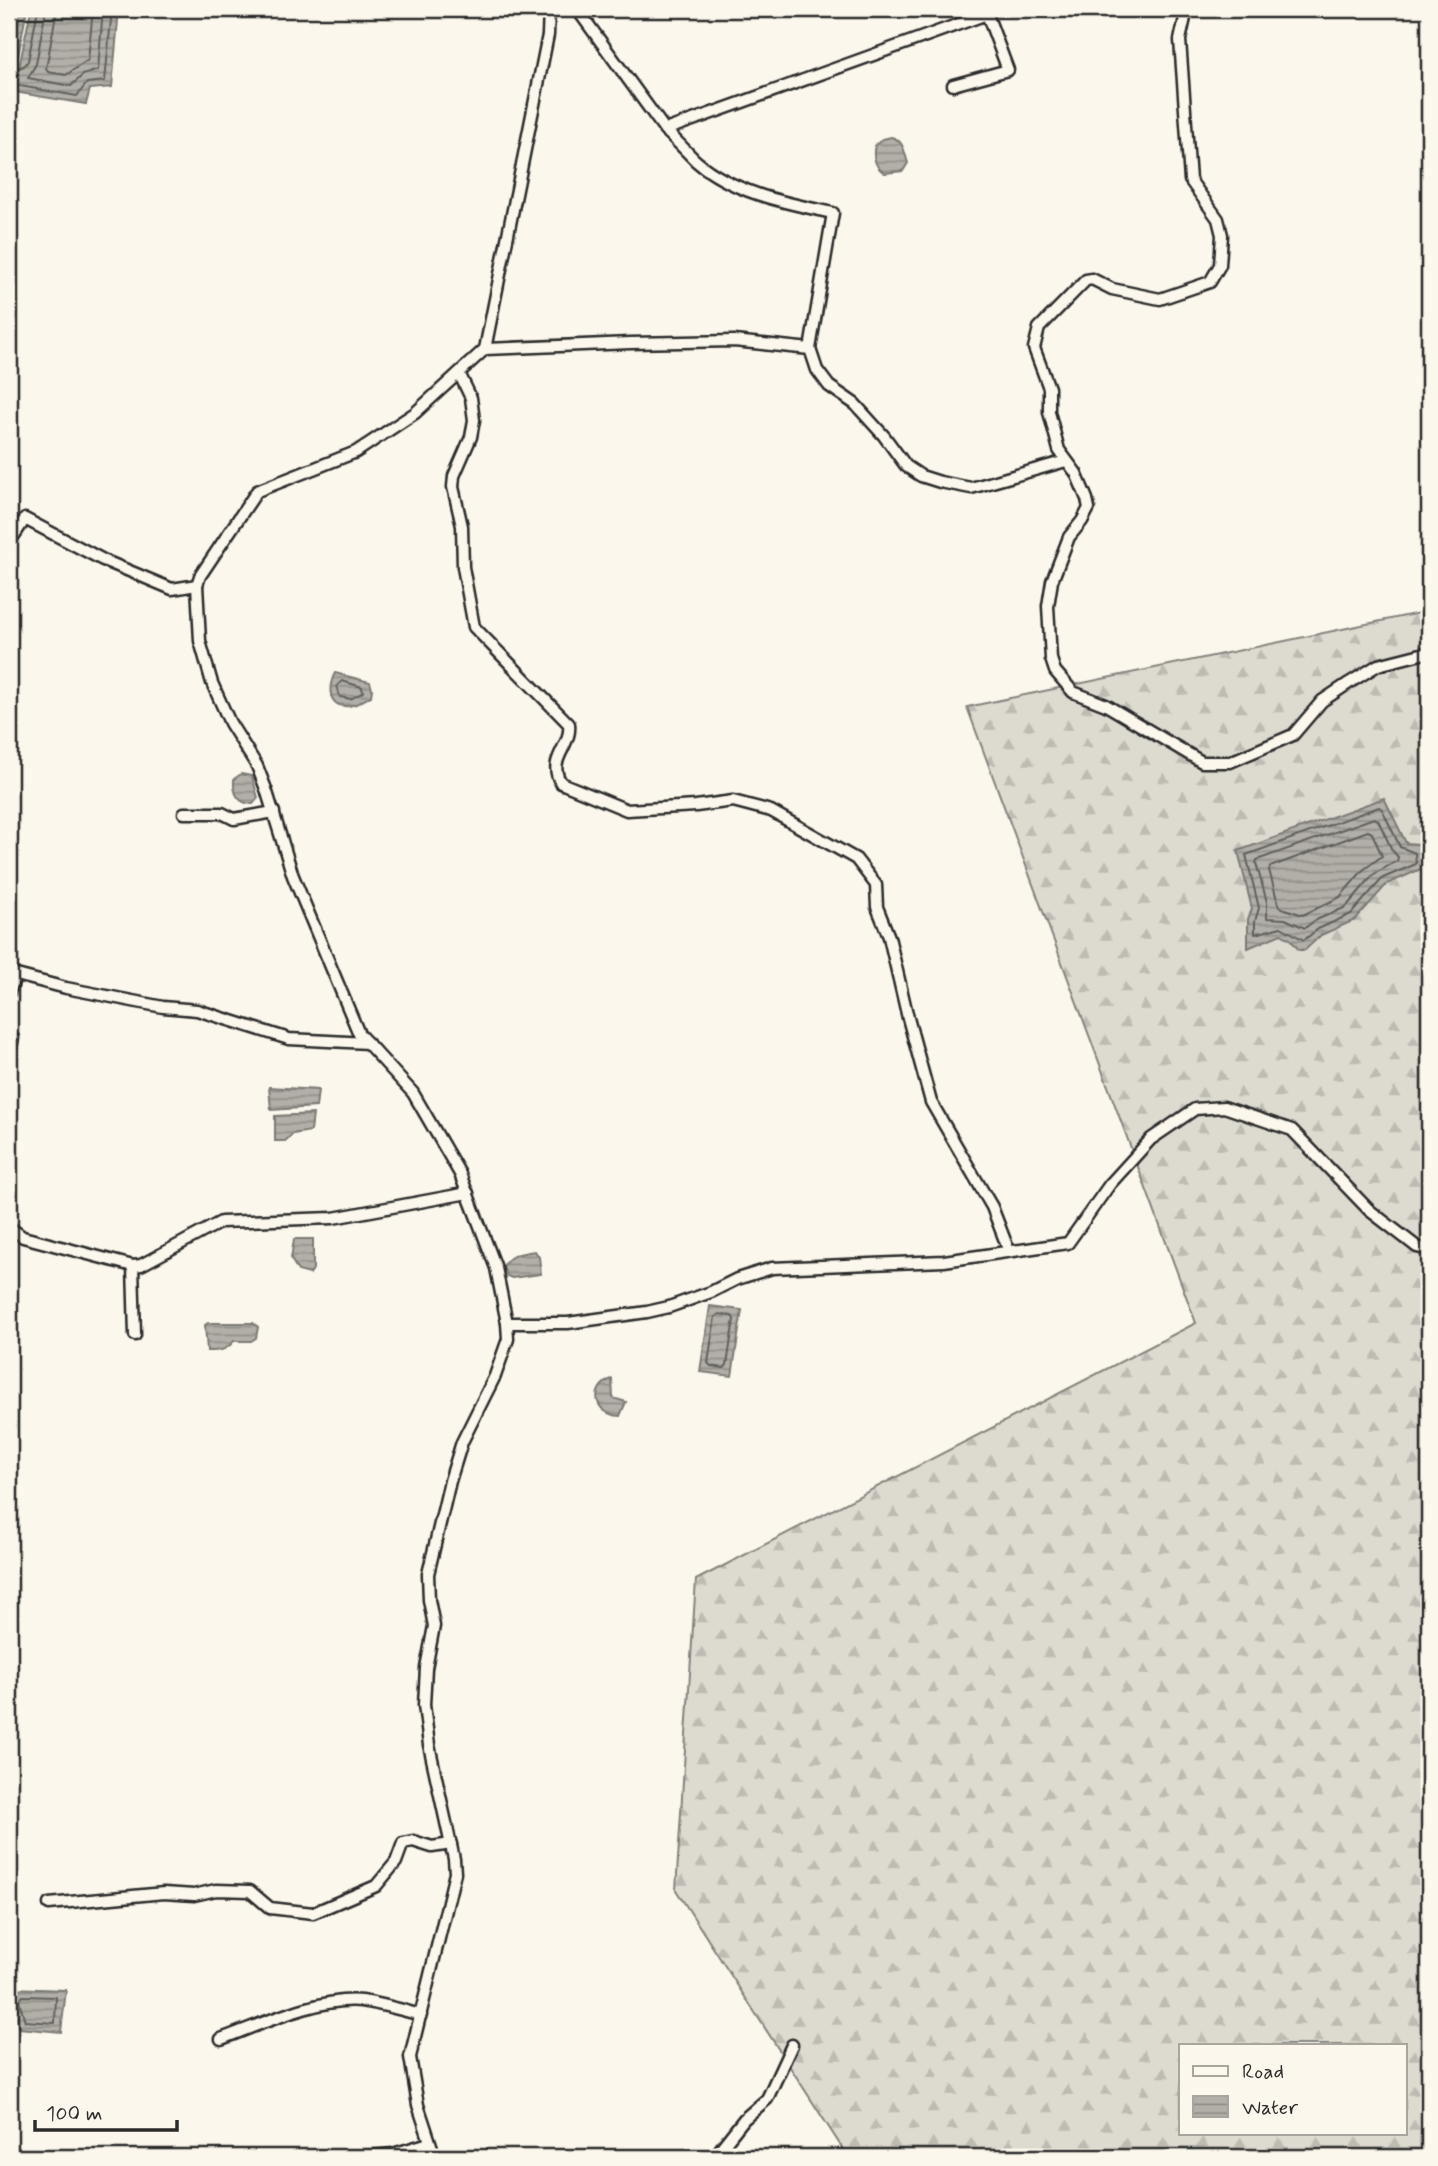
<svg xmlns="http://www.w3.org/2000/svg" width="1438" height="2166" viewBox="0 0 1438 2166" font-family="Mynerve,sans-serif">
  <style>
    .forest { fill: url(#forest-firs); stroke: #84827e; stroke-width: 2; fill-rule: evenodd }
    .water { fill: url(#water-rules); stroke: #7b7a75; stroke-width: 2 }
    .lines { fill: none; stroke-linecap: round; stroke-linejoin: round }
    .shore { stroke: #61605d; stroke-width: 2 }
    .minor-casing { stroke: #2b2b2b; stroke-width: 15 }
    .minor { stroke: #fbf7ec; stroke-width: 10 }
  </style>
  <defs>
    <pattern id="forest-firs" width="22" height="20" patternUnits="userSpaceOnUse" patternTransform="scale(1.75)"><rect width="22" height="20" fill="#dddad0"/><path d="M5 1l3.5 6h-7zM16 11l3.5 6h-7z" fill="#bebbb3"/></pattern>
    <pattern id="water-rules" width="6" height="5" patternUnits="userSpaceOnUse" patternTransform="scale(1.75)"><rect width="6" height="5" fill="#b1afa7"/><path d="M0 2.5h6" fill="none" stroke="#908f88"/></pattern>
  </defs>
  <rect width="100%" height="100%" fill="#fbf7ec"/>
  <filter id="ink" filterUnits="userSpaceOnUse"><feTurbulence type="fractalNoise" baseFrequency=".0143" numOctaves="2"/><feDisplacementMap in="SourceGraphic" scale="14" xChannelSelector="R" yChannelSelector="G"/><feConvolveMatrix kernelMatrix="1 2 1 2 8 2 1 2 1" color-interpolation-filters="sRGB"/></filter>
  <g filter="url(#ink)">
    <!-- forest -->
    <path class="forest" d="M1429 611V2157H848L676 1890 696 1580 1196 1323 967 707ZM1181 2045H1405V2133H1181Z"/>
    <!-- water -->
    <g class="water">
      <polygon points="9,9 27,9 12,88 9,93"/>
      <polygon points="31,9 119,9 112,87 90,89 86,104 14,92"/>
      <path d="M891 137C904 140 904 152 908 163L903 171 885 173C875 168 872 156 875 145L883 139Z"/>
      <path d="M335 673 370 682 372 689 371 696C364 700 357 705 349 706 327 708 328 686 335 673Z"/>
      <path d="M241 774 252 776 258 798 253 804C238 804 233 793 234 779Z"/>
      <polygon points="1384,798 1406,843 1419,844 1423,848 1423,868 1387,884 1355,920 1321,935 1305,950 1299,950 1290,939 1281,934 1248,948 1248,919 1252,909 1238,851"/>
      <polygon points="269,1087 318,1090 316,1107 271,1110"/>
      <polygon points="313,1114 311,1131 293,1134 285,1141 275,1141 275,1116"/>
      <polygon points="294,1239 313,1239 313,1269 310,1274 298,1271 291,1259"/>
      <path d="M535 1251 539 1257 541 1274 512 1278 507 1276 503 1268C507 1254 522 1253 535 1251Z"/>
      <polygon points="710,1306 742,1310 732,1376 700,1372"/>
      <path d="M208 1323H253L258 1327 256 1338 251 1341H234C226 1351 219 1351 207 1351L205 1325Z"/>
      <path d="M612 1379 613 1398 626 1402 620 1416C595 1415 588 1388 612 1379Z"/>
      <polygon points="10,1988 66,1990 61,2032 19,2028"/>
    </g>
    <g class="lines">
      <!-- shore -->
      <g class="shore">
        <polyline points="20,9 11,59 13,65 19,68 24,66 28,61 38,9"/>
        <polyline points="46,9 36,64 28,78 71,86 83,75 98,70 103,9"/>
        <polyline points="57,9 46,69 48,72 66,75 88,60 93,9"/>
        <polyline points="9,84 77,96 87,83 105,81 112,9"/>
        <polygon points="342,681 362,687 363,692 351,699 340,697 337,686"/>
        <polygon points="1379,807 1382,809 1400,847 1415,853 1416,864 1383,878 1351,914 1318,929 1304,940 1281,927 1255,934 1255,921 1259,908 1246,855"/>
        <polygon points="1374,818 1378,820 1392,850 1398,857 1397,861 1374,874 1346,907 1314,921 1305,928 1285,919 1267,918 1267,902 1256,863 1257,860"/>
        <polygon points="1368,831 1372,833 1382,856 1363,870 1340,897 1303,915 1279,907 1269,870 1270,867"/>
        <polygon points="719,1314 732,1316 734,1319 727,1365 724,1368 711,1366 708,1363 715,1317"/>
        <polygon points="23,1996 56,1997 55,2023 25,2021 19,2000"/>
      </g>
      <!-- minor casing -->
      <g class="minor-casing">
        <g id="minor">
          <polyline points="577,9 665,130 987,14"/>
          <polyline points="1187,9 1180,40 1190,180 1218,219 1222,235 1220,265 1210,282 1160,299 1112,289 1092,279 1086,280 1039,328 1034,348 1049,388 1049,412 1059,450 1076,473 1087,499 1089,508 1082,521 1069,537 1052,581 1048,606 1051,659 1055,671 1073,692 1106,705 1202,762 1230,762 1293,735 1322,701 1349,683 1378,665 1429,652"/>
          <polyline points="953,85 1008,70 985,9"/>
          <path d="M665 130C676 140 686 151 696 161 733 193 786 203 833 213L810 349"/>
          <polyline points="485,349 630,343 734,341 810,349 817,370 829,386 855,404 884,436 906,466 921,476 940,482 971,488 1066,461"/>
          <path d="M459 373 471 398 474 420 471 437 454 476 453 487 462 526 463 567 474 627 569 724C572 747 546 759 561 783L627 810 696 806 733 801 771 811 856 859 876 885 877 907 889 937 908 1018 931 1102 992 1207 1009 1251"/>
          <polyline points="9,543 25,519 103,560 172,589 197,585"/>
          <polyline points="184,813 222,813 234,819 274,812"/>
          <polyline points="9,973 66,988 163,1007 197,1010 289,1039 368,1043"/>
          <polyline points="9,993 15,976"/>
          <polyline points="9,1037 13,1038 9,1055"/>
          <polyline points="9,1227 23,1237 133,1266 141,1265 221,1222 333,1218 468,1193"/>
          <polyline points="133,1266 135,1335"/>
          <polyline points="507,1323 568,1323 647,1312 669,1307 711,1292 737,1279 772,1268 944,1261 1068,1243 1110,1184 1151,1139 1195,1109 1224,1107 1292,1130 1369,1210 1417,1247 1429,1250"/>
          <polyline points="49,1904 164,1893 194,1895 216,1890 250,1891 270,1908 313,1913 376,1886 396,1862 403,1843 413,1841 432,1847 451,1844"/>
          <path d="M221 2039C259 2025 322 1996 362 2001 382 2004 402 2010 421 2015"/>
          <polyline points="360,2157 393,2154 429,2143"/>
          <polyline points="435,2157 418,2105 410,2057 455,1873 454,1859 429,1745 424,1705 426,1668 434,1626 429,1600 428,1574 450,1481 462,1442 495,1376 508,1339 507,1323 496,1268 460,1174 413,1093 359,1034 293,876 266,789 257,766 230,723 212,683 200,641 197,585 200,576 257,491 356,452 415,413 485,349 548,35 549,9"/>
          <polyline points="714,2157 744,2119 767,2099 792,2045"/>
        </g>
      </g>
      <!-- minor -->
      <use href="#minor" class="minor"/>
    </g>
  </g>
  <!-- margin -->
  <rect width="1438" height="2166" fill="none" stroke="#fbf7ec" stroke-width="35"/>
  <rect x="18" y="18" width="1403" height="2131" fill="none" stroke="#2b2b2b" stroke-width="2.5" filter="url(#ink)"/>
  <!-- legend -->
  <rect x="1179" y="2044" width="228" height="91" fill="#fbf7ec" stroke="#a8a59f" stroke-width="2"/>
  <rect x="1193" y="2066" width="35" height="10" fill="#fbf7ec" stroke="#a8a59f" stroke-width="2"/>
  <text x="1242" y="2078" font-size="21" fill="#2b2b2b">Road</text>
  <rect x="1193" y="2096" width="35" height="21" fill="url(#water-rules)" stroke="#a8a59f" stroke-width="2"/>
  <text x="1242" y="2114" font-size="21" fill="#2b2b2b">Water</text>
  <!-- scale -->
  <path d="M35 2120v10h142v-10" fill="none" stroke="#2b2b2b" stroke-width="3.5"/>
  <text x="46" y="2120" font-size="21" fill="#2b2b2b" stroke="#fbf7ec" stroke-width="5" paint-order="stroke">100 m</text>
</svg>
